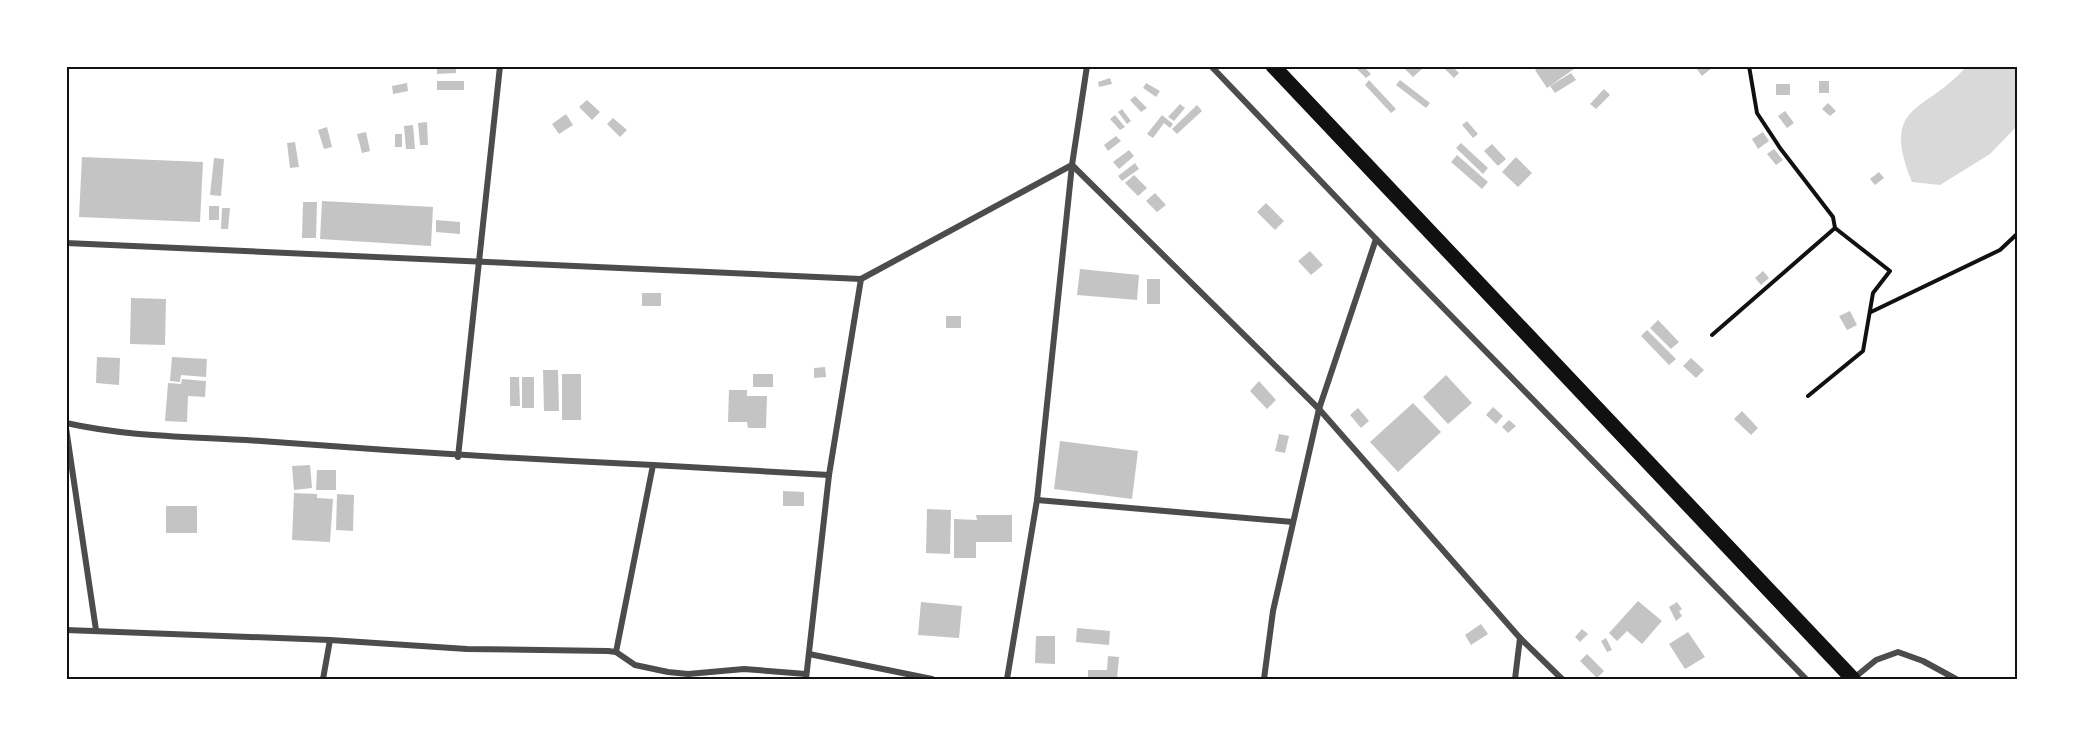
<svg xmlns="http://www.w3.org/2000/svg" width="2083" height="745" viewBox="0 0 2083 745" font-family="Inter,sans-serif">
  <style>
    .water { fill: #d9d9d9 }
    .building { fill: #c4c4c4 }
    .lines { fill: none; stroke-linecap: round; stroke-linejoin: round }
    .path { stroke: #111; stroke-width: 4 }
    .minor { stroke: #4c4c4c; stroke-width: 6 }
    .primary { stroke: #111; stroke-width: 15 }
    .neatline { fill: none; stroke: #111; stroke-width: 2 }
  </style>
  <rect width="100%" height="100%" fill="#fff"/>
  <!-- water -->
  <path class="water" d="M1967 66H2017V126L1990 154 1940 185 1912 182C1880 102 1925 114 1967 66Z"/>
  <!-- building -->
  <g class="building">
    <polygon points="437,66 456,66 456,73 437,74"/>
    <polygon points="1354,66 1363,66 1371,74 1366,78"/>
    <polygon points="1402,66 1419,66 1422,69 1413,77"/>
    <polygon points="1445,66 1452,66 1459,73 1454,78 1444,68"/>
    <polygon points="1541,66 1578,66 1547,88 1535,70"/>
    <polygon points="1698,66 1714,66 1702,76 1696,68"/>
    <polygon points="1571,73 1576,80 1555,93 1550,86"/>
    <polygon points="1110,78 1112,84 1099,87 1098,82"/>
    <polygon points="1369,80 1396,109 1391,113 1365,85"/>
    <polygon points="1400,80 1430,103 1426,108 1396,85"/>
    <rect x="437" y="81" width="27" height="9"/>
    <rect x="1819" y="81" width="10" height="12"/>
    <polygon points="407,83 408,91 393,94 392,86"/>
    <polygon points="1146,83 1160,91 1156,97 1143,88"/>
    <rect x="1776" y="84" width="14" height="11"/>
    <polygon points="1604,89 1610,95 1596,109 1590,104"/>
    <polygon points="1135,96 1147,108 1141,112 1130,100"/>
    <polygon points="587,100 600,112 592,120 579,107"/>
    <polygon points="1828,103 1836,111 1830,116 1822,109"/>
    <polygon points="1180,104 1185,108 1174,121 1168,117"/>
    <polygon points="1197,105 1202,111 1177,134 1172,129"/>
    <polygon points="1122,109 1131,121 1127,124 1118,112"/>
    <polygon points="1785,111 1794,123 1787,128 1778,116"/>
    <polygon points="566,114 573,125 559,134 552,124"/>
    <polygon points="1115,115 1125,127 1120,130 1110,119"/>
    <polygon points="1162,115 1173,124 1170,128 1164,123 1153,138 1147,134"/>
    <polygon points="613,118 627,130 620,137 607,124"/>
    <polygon points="1467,121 1478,134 1473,138 1462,125"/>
    <polygon points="427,122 428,145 420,145 418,123"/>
    <polygon points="413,125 415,149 406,149 404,126"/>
    <polygon points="327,127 332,147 324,149 318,130"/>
    <polygon points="366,132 370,151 362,153 357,134"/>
    <polygon points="1763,132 1769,141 1758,149 1752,139"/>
    <rect x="395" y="134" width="7" height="13"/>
    <polygon points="1116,136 1121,141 1108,151 1104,145"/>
    <polygon points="295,142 299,167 290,168 287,143"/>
    <polygon points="1461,143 1488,168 1483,174 1456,148"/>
    <polygon points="1492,144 1506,159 1498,166 1484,151"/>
    <polygon points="1774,149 1783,160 1776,165 1767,154"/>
    <polygon points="1129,150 1134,156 1119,169 1113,162"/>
    <polygon points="1457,155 1488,182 1482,189 1451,162"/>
    <polygon points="82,157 203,162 200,222 79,217"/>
    <polygon points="1516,157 1532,173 1518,187 1502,172"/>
    <polygon points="214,158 224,159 221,196 210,195"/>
    <polygon points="1135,163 1139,169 1122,181 1118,176"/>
    <polygon points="1879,172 1884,178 1875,185 1870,179"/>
    <polygon points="1134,175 1147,188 1138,196 1125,183"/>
    <polygon points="1155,193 1166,205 1157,212 1146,201"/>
    <polygon points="322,201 433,207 431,246 320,239"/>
    <polygon points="303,202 317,202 316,238 302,238"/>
    <polygon points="1266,203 1284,221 1275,230 1257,212"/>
    <rect x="209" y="206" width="10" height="14"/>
    <polygon points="222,208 230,208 228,229 221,229"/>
    <polygon points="436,220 460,222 460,234 436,232"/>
    <polygon points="1310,251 1323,265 1311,275 1298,261"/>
    <polygon points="1080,269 1139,275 1137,300 1077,295"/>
    <polygon points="1763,271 1769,278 1761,285 1755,278"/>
    <rect x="1147" y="279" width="13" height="25"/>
    <rect x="642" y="293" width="19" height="13"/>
    <polygon points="131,298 166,299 165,345 130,344"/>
    <polygon points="1850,311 1857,325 1847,330 1839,316"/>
    <rect x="946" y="316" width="15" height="12"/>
    <polygon points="1658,320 1679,342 1671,349 1650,328"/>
    <polygon points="1647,330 1676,359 1669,365 1641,336"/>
    <polygon points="97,357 120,358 119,385 96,383"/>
    <polygon points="172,357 207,359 206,377 181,375 180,382 170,381"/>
    <polygon points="1691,358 1704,370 1696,378 1683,366"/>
    <polygon points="825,367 826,377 814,378 814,368"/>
    <polygon points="543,370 558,370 559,411 544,411"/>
    <rect x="562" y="374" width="19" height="46"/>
    <rect x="753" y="374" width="20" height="13"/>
    <polygon points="1446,375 1472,403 1448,424 1423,397"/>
    <polygon points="510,377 519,377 520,406 510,406"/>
    <rect x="522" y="377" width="12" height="31"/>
    <polygon points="182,379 206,381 205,397 188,396 187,422 165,421 168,383 181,384"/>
    <polygon points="1259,381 1276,400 1267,409 1250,391"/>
    <polygon points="729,390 747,390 747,396 767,396 766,428 748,428 747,422 728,422"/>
    <polygon points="1413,403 1441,432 1398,472 1370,442"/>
    <polygon points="1493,407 1503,416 1496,424 1486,415"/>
    <polygon points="1358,408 1369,421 1361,428 1350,415"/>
    <polygon points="1742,411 1758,428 1751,435 1734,419"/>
    <polygon points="1509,420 1516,426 1508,433 1502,427"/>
    <polygon points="1279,434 1289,436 1285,453 1275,451"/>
    <polygon points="1060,441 1138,451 1132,499 1054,489"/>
    <polygon points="310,465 312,488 294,490 292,466"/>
    <polygon points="317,470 336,470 336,490 316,490"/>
    <polygon points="783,491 804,492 804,506 783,506"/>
    <polygon points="294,493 317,494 317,498 333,499 330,542 292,540"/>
    <polygon points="337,494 354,495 353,531 336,530"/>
    <rect x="166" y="506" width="31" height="27"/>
    <polygon points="927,509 951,510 950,554 926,553"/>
    <polygon points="976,515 1012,515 1012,542 976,542 976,558 954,558 954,519 977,520"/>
    <polygon points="1638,601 1662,621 1642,644 1627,631 1617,641 1609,633"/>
    <polygon points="921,602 962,606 959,638 918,635"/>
    <polygon points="1677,602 1682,609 1679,611 1682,616 1676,621 1669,607"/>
    <polygon points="1481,624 1488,634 1471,645 1465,635"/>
    <polygon points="1077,628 1110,631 1109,645 1076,642"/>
    <polygon points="1582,629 1588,634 1580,642 1575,637"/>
    <polygon points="1688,632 1705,657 1685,669 1669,644"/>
    <polygon points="1036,636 1055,636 1055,664 1035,663"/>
    <polygon points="1606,638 1612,650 1607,652 1601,641"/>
    <polygon points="1587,654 1604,671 1597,678 1580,661"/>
    <polygon points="1108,656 1119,657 1117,679 1088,679 1088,670 1107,670"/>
  </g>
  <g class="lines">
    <!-- path -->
    <g class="path">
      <polyline points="1871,312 2000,250 2017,234"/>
      <polyline points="1712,335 1835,228 1833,217 1780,148 1757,113 1749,66"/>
      <polyline points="1808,396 1863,351 1873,293 1890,271 1835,228"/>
    </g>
    <!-- minor -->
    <g class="minor">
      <polyline points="1211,66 1376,239 1806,679"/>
      <polyline points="1072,165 1319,409 1520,638 1562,679"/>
      <polyline points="66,243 861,279"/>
      <path d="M66 423C134 438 193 436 261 441 392 451 522 459 653 465L616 652"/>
      <polyline points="66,428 96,630"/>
      <polyline points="458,457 500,66"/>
      <polyline points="653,465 829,475"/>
      <polyline points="1037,500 1293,522"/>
      <polyline points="66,630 330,640 467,649 608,651 616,652 635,665 668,672 688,674 744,669 806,674"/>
      <polyline points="809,654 932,679"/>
      <polyline points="1854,678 1876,660 1898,652 1923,661 1956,679"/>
      <polyline points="323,679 330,640"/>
      <polyline points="806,679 829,475 861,279 1072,165"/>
      <polyline points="1007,679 1037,500 1072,165 1087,66"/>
      <polyline points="1264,679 1273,611 1319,409 1376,239"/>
      <polyline points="1515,679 1520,638"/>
    </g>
    <!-- primary -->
    <polyline class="primary" points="1273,66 1853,679"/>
  </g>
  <!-- border -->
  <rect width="2083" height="745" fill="none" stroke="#ffffff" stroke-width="135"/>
  <rect x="68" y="68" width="1948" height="610" class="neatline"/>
</svg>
